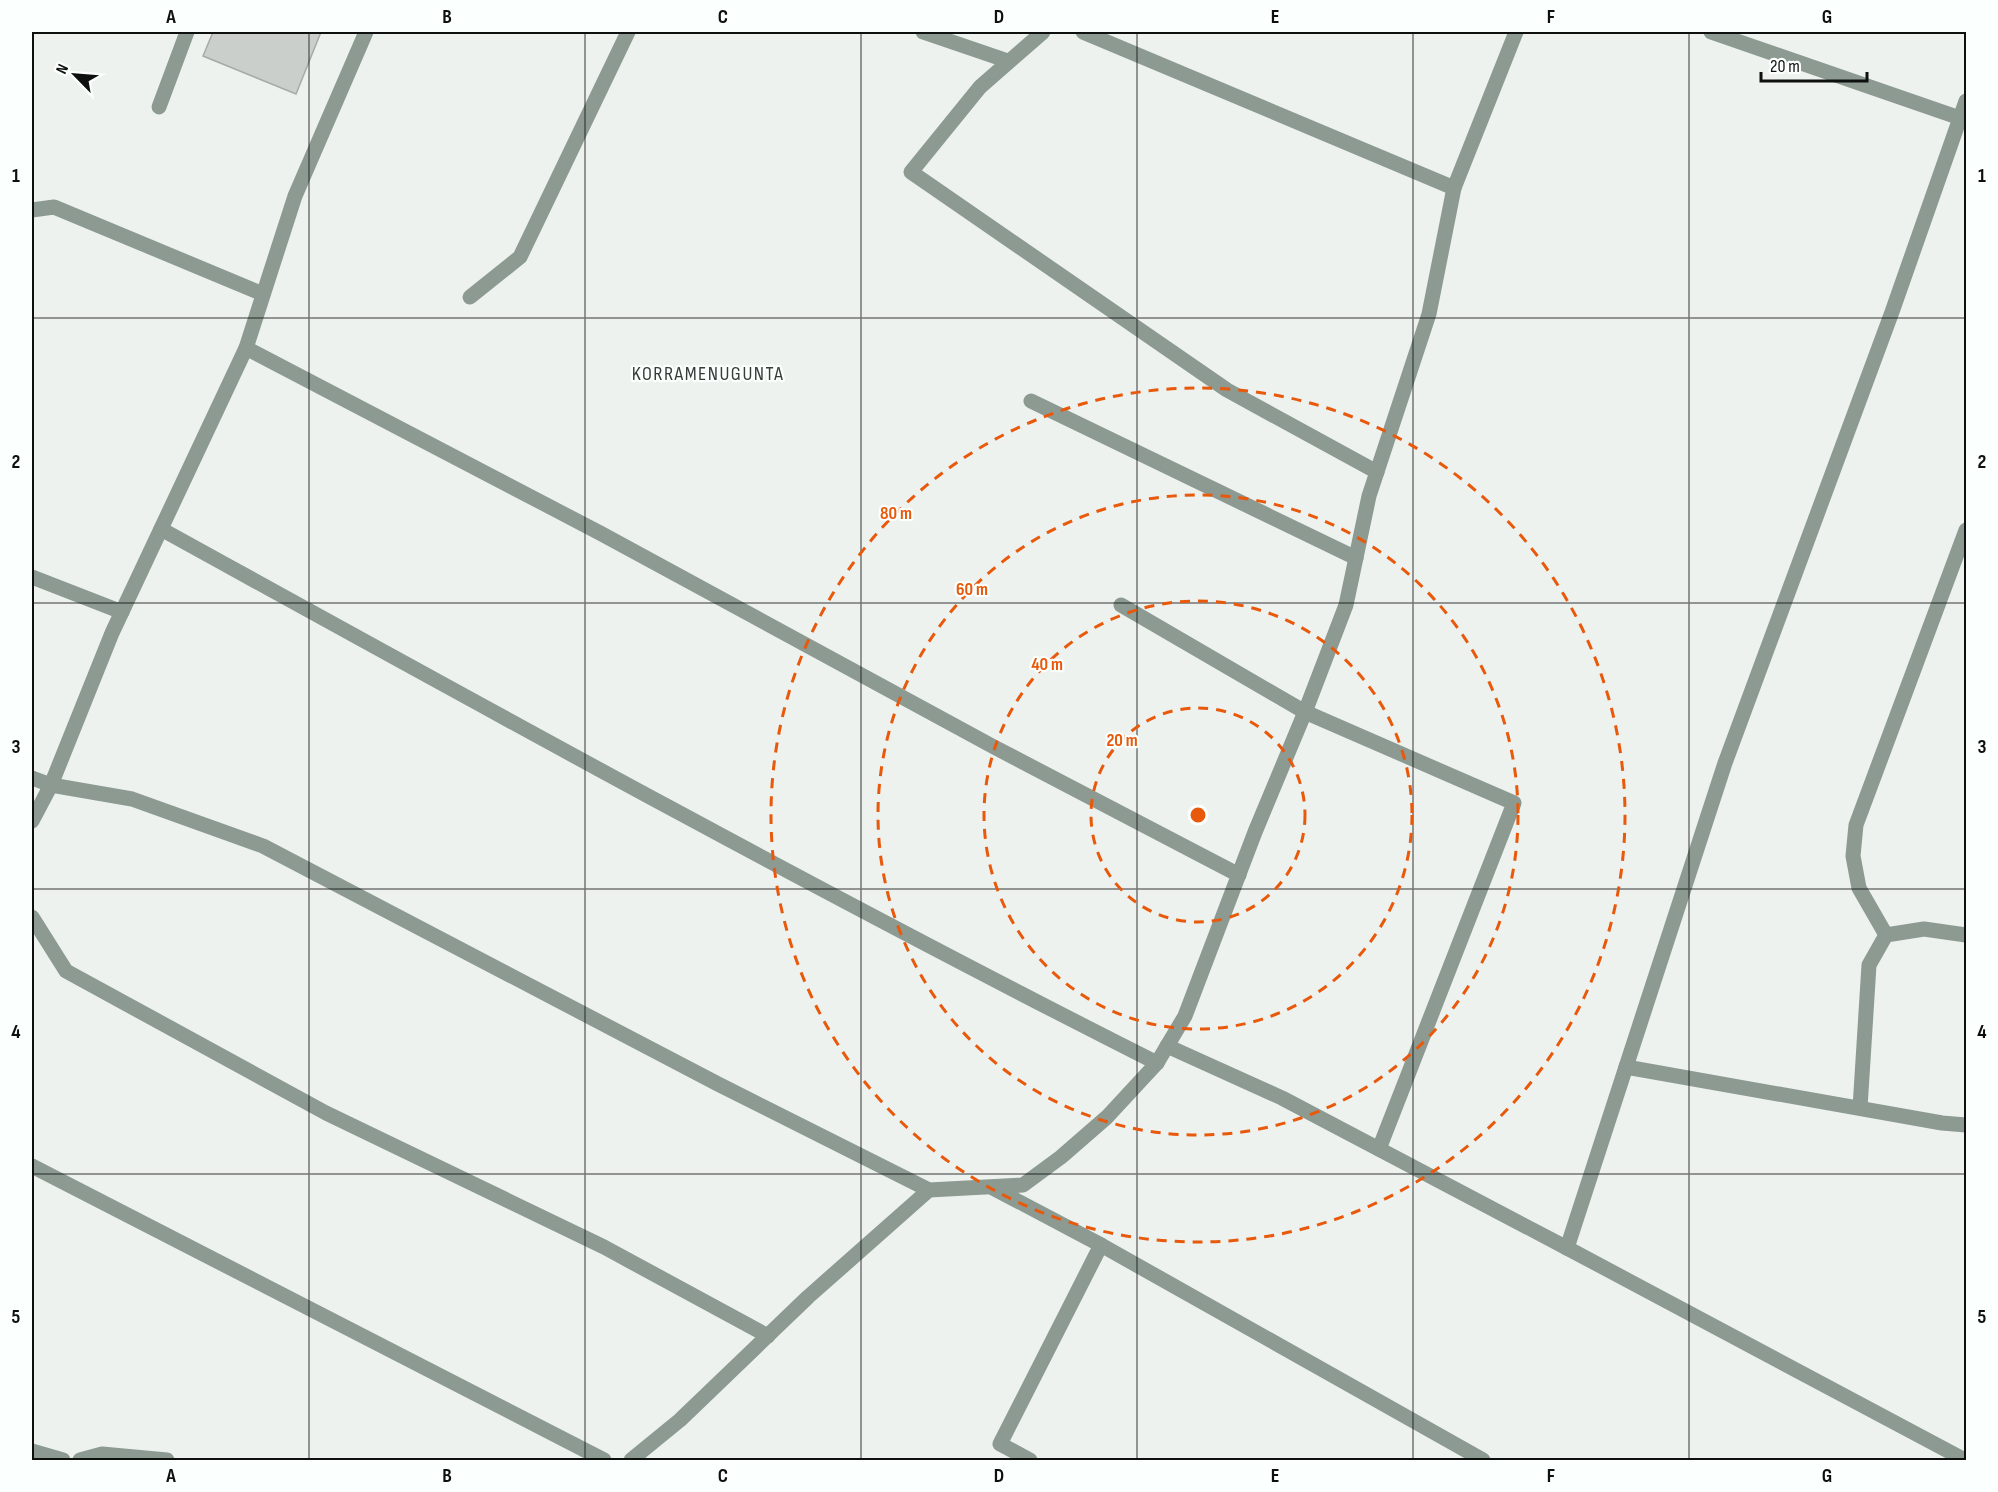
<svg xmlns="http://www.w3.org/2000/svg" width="1998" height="1492" viewBox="0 0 1998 1492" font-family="'Sofia Sans Condensed',sans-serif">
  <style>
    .building { fill: #cacfcc; stroke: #a6aba8; stroke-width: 1.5 }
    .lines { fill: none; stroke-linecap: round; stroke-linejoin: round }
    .minor { stroke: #8c9a92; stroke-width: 15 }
    .grid { fill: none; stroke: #0e100f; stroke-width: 1.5; stroke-opacity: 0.55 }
    .ring { fill: none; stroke: #e8590c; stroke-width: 3; stroke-dasharray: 10 8 }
    .labels { text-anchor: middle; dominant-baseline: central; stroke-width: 4.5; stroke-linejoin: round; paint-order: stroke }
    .neighbourhood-label { font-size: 20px; letter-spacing: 1.5px; fill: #383c39; stroke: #fbfffd }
    .centre { fill: #e8590c; stroke: #fbfffd; stroke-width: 3 }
    .ring-label { font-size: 18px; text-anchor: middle; font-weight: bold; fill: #e8590c; stroke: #fbfffd; stroke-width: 4.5; stroke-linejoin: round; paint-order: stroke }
    .neatline { fill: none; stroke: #0e100f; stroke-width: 2 }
    .grid-label { font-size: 20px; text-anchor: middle; font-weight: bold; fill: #0e100f }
  </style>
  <rect width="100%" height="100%" fill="#edf2ef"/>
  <!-- building -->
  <polygon class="building" points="213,32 321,32 296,94 203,56"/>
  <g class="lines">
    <!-- minor -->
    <g class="minor">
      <polyline points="923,32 1008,61"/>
      <polyline points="1043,32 980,87 911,172 1227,390 1377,472"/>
      <polyline points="1083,32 1454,188"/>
      <polyline points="1711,32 1960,118"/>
      <polyline points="159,107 187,32"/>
      <polyline points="32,210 54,207 263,294"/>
      <polyline points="470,297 520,257 628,32"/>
      <polyline points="246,348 600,533 994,747 1239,875"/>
      <polyline points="1031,401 1356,558"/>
      <path d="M161 529C491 711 820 893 1157 1063"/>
      <polyline points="32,577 122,612"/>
      <polyline points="1121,605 1305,712 1514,803 1379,1149"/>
      <polyline points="32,778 51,785 132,799 263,846 718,1084 929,1190 1023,1185 1061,1157 1107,1117 1157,1063 1185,1016 1255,832 1305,712 1346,605 1369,496 1429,314 1454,188 1516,32"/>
      <polyline points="32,821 51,785 112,633 246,348 295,196 366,32"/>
      <polyline points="32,917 66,971 326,1113 604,1247 768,1336"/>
      <polyline points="1886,935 1859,888 1853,856 1856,825 1966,530"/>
      <polyline points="1167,1046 1282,1098 1567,1248 1965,1460"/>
      <polyline points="1626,1067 1942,1123 1966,1125"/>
      <polyline points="1860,1108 1869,965 1886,935 1924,929 1966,935"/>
      <polyline points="32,1166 604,1460"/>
      <polyline points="993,1188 1101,1245 1000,1444 1030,1460"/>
      <polyline points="1101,1245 1483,1460"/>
      <polyline points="1567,1248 1725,763 1892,312 1966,101"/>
      <polyline points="32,1451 63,1460"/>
      <polyline points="80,1460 102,1454 167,1460"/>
      <polyline points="631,1460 680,1420 808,1297 929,1190"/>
    </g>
  </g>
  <!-- grid -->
  <path class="grid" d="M309 32V1460M585 32V1460M861 32V1460M1137 32V1460M1413 32V1460M1689 32V1460M32 318H1966M32 603H1966M32 889H1966M32 1174H1966"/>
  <!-- distance rings -->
  <g class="ring">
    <circle cx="1198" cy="815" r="107"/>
    <circle cx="1198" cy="815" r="214"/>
    <circle cx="1198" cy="815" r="320"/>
    <circle cx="1198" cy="815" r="427"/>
  </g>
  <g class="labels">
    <!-- neighbourhood labels -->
    <g class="neighbourhood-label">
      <text x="708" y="374">KORRAMENUGUNTA</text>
    </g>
  </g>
  <circle cx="1198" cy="815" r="9" class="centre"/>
  <g class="ring-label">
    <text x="896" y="519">80 m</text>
    <text x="972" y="595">60 m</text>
    <text x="1047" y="670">40 m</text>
    <text x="1122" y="746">20 m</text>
  </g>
  <!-- border -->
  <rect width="1998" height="1492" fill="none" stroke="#fbfffd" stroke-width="66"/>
  <!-- north arrow -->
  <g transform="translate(75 75) rotate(295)" stroke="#fbfffd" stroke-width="4.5" paint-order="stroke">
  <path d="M0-4.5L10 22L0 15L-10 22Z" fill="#0e100f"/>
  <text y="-9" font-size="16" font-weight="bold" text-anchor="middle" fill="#0e100f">N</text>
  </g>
  <!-- scale -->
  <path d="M1761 72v9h106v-9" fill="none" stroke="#0e100f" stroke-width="3"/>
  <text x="1770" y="72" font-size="18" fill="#0e100f" stroke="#fbfffd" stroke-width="4.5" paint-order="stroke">20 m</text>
  <rect x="33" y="33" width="1932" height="1426" class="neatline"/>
  <g class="grid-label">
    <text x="171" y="23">A</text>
    <text x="447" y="23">B</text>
    <text x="723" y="23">C</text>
    <text x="999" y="23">D</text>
    <text x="1275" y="23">E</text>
    <text x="1551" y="23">F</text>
    <text x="1827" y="23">G</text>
    <text x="16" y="182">1</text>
    <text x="1982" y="182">1</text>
    <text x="16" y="468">2</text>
    <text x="1982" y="468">2</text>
    <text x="16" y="753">3</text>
    <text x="1982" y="753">3</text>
    <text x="16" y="1038">4</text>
    <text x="1982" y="1038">4</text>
    <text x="16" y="1323">5</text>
    <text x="1982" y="1323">5</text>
    <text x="171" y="1482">A</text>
    <text x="447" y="1482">B</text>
    <text x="723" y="1482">C</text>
    <text x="999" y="1482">D</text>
    <text x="1275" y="1482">E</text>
    <text x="1551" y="1482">F</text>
    <text x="1827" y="1482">G</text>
  </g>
</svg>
